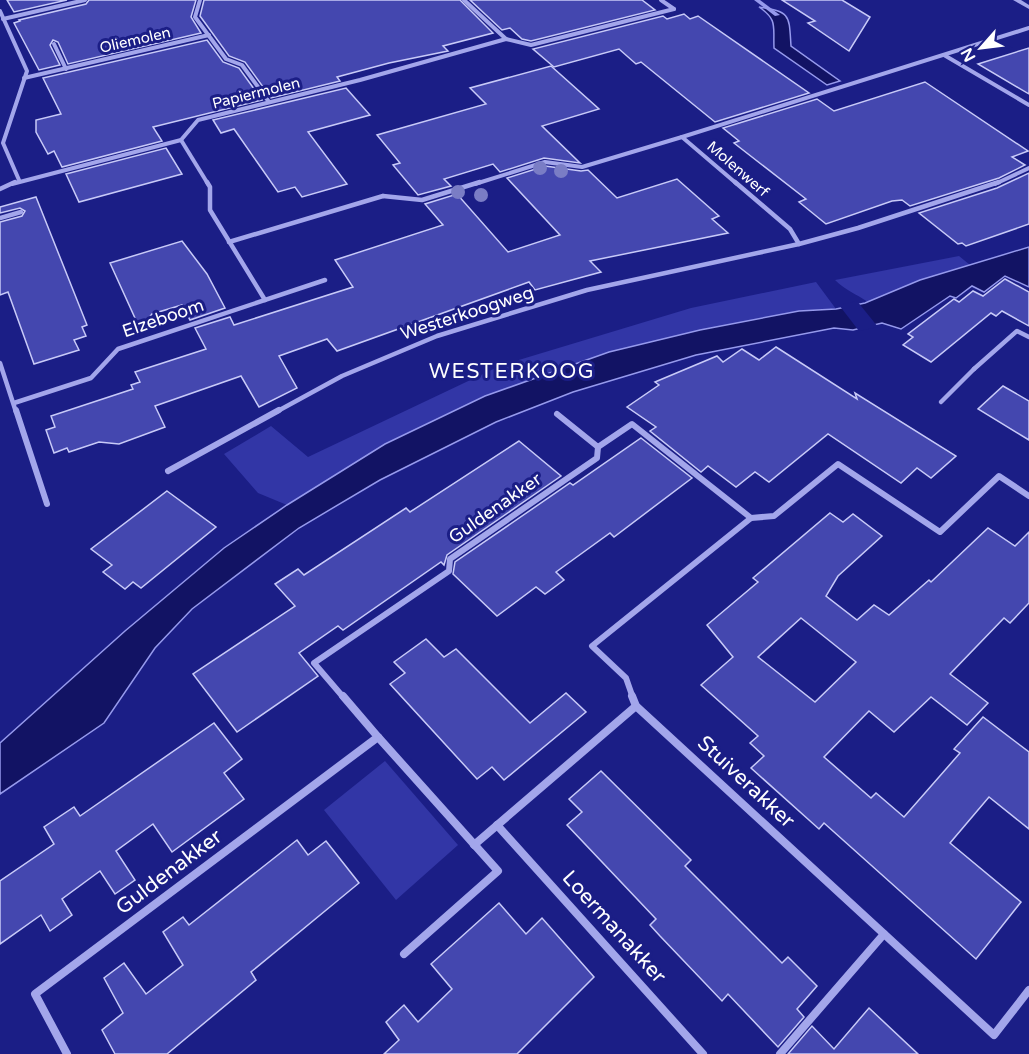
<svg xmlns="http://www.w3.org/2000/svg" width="1029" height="1054" viewBox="0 0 1029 1054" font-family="'Varela Round',sans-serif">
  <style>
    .green { fill: #3236a6 }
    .water { fill: #121364; stroke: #969aed; stroke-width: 1.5 }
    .pier { fill: #1b1e86 }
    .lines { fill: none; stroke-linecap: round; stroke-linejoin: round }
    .stream { fill: #969aed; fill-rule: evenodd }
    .building { fill: #4447af; stroke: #c8caf8; stroke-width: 1.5; fill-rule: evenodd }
    .pedestrian-far1 { stroke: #a3a6eb; stroke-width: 4 }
    .pedestrian { stroke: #a3a6eb; stroke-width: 4.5 }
    .minor-far3 { stroke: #a3a6eb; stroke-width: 4 }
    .minor-far2 { stroke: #a3a6eb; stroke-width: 4.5 }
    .minor-far1 { stroke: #a3a6eb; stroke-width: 6 }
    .minor { stroke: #a3a6eb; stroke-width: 8 }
    .tertiary { fill: #a3a6eb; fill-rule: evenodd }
    .tree { fill: #7a7dc5 }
    .labels { text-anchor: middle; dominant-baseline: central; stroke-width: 6; stroke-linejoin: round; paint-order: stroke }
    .far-street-label { font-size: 15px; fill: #fff; stroke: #1b1e86 }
    .street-label { font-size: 18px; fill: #fff; stroke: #1b1e86 }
    .quarter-label { font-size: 21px; letter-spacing: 1.5px; fill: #fff; stroke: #1b1e86 }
    .near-street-label { font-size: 21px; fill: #fff; stroke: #1b1e86 }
  </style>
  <rect width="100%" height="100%" fill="#1b1e86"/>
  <!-- green -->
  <g class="green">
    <path d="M959 256 970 265 920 280 868 302C856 294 845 290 835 280Z"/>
    <polygon points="816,282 836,309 799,311 385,444 287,505 258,493 224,454 271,426 308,457 502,365 691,308"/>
    <polygon points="385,761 458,845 396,900 324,810"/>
  </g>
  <!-- water -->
  <g class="water">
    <path d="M759 7C791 12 789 15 791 46L840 81 827 85 774 48C773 26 778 20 759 7Z"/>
    <polygon points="1029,247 1029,287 1005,276 984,292 972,286 956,298 950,296 901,329 882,323 853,330 834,328 696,355 573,392 496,422 380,480 299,528 192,609 155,648 104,723 0,794 0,743 125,631 224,548 287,505 385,444 485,396 609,352 700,330 799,311 836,309 865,303 920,280"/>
  </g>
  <!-- pier -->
  <polygon class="pier" points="857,301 878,327 859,331 839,305"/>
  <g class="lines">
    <!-- stream -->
    <polygon class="stream" points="754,0 760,0 780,15 775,16"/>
  </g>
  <!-- building -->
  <g class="building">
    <polygon points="7,0 67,0 14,12"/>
    <polygon points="89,0 196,0 191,17 201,33 68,64 58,42 53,40 50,45 60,65 39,70 14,23 20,21 19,20 86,4"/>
    <polygon points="204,0 460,0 493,33 443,46 448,51 389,63 337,77 340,81 271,98 245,62 229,56 200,16"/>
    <polygon points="470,0 642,0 655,10 531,41 522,39 510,28 502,30"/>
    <polygon points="782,0 842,0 870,17 849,51 808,23 815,21"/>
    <polygon points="684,14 690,19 698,16 809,93 715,122 641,62 636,64 619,49 554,67 533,49 663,16 667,19"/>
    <polygon points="207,40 223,62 239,68 262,100 153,127 162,141 62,167 54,151 48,154 36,132 36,120 61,114 43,78"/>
    <polygon points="1029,48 1029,94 978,64"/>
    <polygon points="551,66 599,109 542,126 580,163 544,158 500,172 493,164 444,179 451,186 418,195 393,165 400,163 377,135 486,104 470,88"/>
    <polygon points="925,82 1028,151 1012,157 1025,165 999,178 910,206 902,200 892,201 826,224 799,202 806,199 734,143 739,141 723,128 817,99 834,111"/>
    <polygon points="346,88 370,115 308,132 347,184 302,197 295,187 278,192 234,129 221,133 213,120"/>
    <polygon points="166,148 182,174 79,202 66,174"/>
    <polygon points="545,166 581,171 588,170 617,198 677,179 719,216 712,219 728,233 590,261 601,272 535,290 529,282 337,351 327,339 279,356 297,388 259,407 241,376 155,406 165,427 119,444 99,442 69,452 67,448 54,453 46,430 55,427 51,416 133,389 131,385 140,382 135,372 206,349 195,328 230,317 234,325 353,287 335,260 443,225 425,204 457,194 508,252 560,235 507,178"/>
    <polygon points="1029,173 1029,224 966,246 962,243 958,244 919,213 997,188"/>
    <polygon points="36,197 87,325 82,327 86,336 74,340 79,350 34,364 8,292 0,295 0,222 22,216 25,211 20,208 0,213 0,207"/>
    <polygon points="182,241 207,274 225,308 190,320 182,305 152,314 140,329 110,263"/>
    <polygon points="1005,279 1029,292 1029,326 1002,311 996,316 991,313 931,362 903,345 913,337 908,334 954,299 959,302 973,291 983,296"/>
    <polygon points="776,347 857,399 855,393 956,456 931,478 917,468 901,483 828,434 769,482 755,472 736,487 708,466 701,472 650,431 656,427 627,407 659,385 655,382 717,356 723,362 742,349 759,360"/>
    <polygon points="1003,386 1029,401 1029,440 978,409"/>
    <polygon points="641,438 692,478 614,537 610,533 556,572 564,580 545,594 536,587 497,616 453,574 455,562 570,483 573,485"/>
    <polygon points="519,441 561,476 447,555 444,565 441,562 343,630 338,626 299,653 318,676 237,732 193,674 295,606 275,584 298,569 304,575 406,508 410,512"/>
    <polygon points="167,491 216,527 141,588 133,582 125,589 103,572 112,565 91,549"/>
    <path d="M830 513 843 522 853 514 882 536 838 576 826 596 857 620 874 605 889 615 929 580 931 582 988 528 1015 546 1029 532V603L1010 623 1004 618 950 674 988 703 967 725 931 697 894 732 869 711 824 757 871 798 876 793 904 817 960 753 954 749 983 717 1029 752V829L989 797 950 843 1021 902 976 959 824 823 819 829 751 768 764 756 750 743 758 736 701 685 733 657 707 625 758 582 753 578ZM801 618 856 662 815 702 758 657Z"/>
    <polygon points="426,639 444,657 456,649 530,723 566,693 586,712 504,780 492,767 477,779 390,684 405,673 394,662"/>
    <polygon points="214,723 242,759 224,773 244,799 172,852 153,824 116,851 135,880 115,894 100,871 62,899 72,915 50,931 41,915 0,944 0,881 54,844 44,827 74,807 80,816"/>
    <polygon points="601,771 691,860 685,866 782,963 788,957 817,986 797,1009 804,1017 778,1047 728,994 722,1001 660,936 650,925 656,919 567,825 582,812 569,799"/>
    <polygon points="297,840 308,855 326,841 359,883 251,972 256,980 167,1054 115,1054 102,1030 123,1013 104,978 124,963 146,994 183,965 163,932 183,917 189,925"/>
    <polygon points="499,903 526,934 542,918 594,977 517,1054 384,1054 399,1040 386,1022 404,1005 418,1022 452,989 431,964"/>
    <polygon points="869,1008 918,1054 788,1054 812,1026 834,1049"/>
  </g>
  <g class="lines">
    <!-- pedestrian-far1 -->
    <polyline class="pedestrian-far1" points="475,184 545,162 582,167 682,137"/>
    <!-- pedestrian -->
    <g class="pedestrian">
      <polyline points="383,196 422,200 480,182"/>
      <polyline points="941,402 974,369"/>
    </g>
    <!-- minor-far3 -->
    <g class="minor-far3">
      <polyline points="200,0 195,17 226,59 242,65 269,102"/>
      <polyline points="464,0 506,39"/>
      <polyline points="661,0 674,9"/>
      <polyline points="0,11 27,71 3,143 19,180"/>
      <polyline points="3,19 85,0"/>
      <polyline points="54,44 66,69"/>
      <polyline points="944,55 1029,105"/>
      <polyline points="24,78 209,35"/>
      <polyline points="682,137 1029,28"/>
      <polyline points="682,137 737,184"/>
      <polyline points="181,140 208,184"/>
      <polyline points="12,184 181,140 198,120 360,80 506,39 531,45 674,9"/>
      <polyline points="995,184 1029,168"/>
    </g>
    <!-- minor-far2 -->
    <g class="minor-far2">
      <polyline points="207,182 210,187 210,210 265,300"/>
      <polyline points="735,182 790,229 799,244"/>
      <polyline points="0,189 15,182"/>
      <polyline points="0,218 21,212"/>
      <polyline points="229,242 383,196"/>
      <polyline points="0,363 16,412"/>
      <polyline points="974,369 1017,331 1029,337"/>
      <polyline points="14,403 91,378 118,349 325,280"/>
      <polyline points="276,412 342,376 437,336 587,290 799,244 858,228 999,182"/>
    </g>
    <!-- minor-far1 -->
    <g class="minor-far1">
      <polyline points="16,410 47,504"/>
      <polyline points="557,414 598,447 632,424 751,518"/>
      <polyline points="168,471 279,410"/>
      <polyline points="344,698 314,663 449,571 450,559 597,458 598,447"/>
      <polyline points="633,698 626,678 592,646 751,518 774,516 838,464 940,532 999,476 1029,496"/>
    </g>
    <!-- minor -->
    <g class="minor">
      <polyline points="632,696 636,706 994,1035 1029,990"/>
      <polyline points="378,737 498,871 404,954"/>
      <polyline points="497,825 703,1054"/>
      <polyline points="474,845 636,706"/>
      <polyline points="67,1054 35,994 378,737 343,696"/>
      <polyline points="780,1054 884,934"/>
    </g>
    <!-- tertiary -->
    <polygon class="tertiary" points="1013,0 1021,0 1029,5 1029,9"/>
  </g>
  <!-- trees -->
  <g class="tree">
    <circle cx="540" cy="168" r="7"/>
    <circle cx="561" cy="171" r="7"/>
    <circle cx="458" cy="192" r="7"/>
    <circle cx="481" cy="195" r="7"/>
  </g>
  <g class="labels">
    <!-- far-street labels -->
    <g class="far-street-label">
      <text transform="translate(135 40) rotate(-13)">Oliemolen</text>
      <text transform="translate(256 93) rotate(-14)">Papiermolen</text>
      <text transform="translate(738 169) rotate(41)">Molenwerf</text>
    </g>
    <!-- street labels -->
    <g class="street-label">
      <text transform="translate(467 313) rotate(-18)">Westerkoogweg</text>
      <text transform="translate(163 318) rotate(-19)">Elzeboom</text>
      <text transform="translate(495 508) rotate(-35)">Guldenakker</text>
    </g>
    <!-- quarter labels -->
    <g class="quarter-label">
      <text x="512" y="371">WESTERKOOG</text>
    </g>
    <!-- near-street labels -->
    <g class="near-street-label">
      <text transform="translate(746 782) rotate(43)">Stuiverakker</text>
      <text transform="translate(169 872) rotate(-37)">Guldenakker</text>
      <text transform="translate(614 927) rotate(48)">Loermanakker</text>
    </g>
  </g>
  <!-- north arrow -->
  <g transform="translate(981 48) rotate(242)" stroke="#1b1e86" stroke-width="4.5" paint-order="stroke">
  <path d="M0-4.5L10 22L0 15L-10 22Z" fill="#ffffff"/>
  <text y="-9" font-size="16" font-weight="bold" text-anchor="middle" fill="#ffffff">N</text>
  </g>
</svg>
